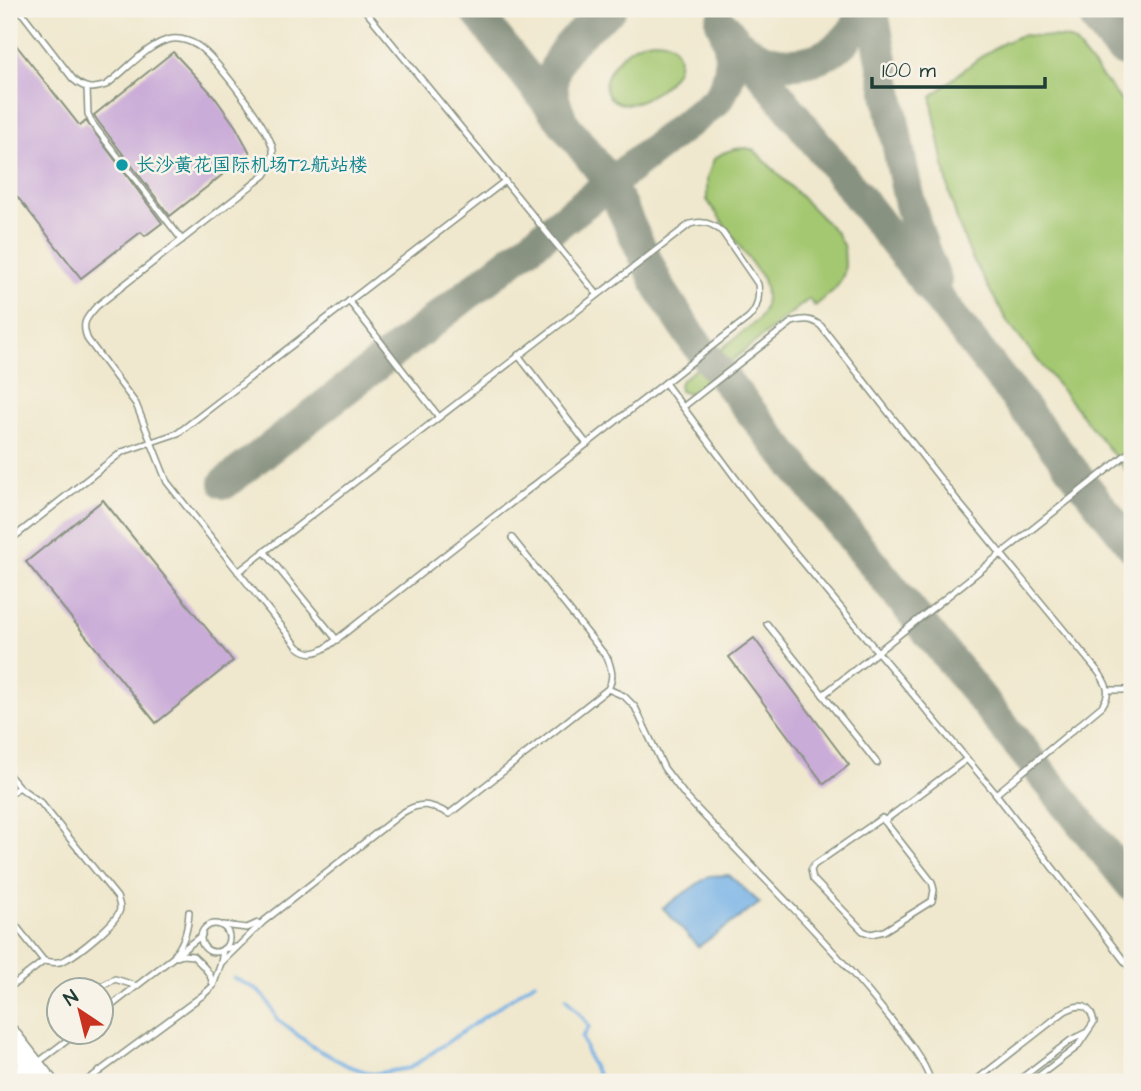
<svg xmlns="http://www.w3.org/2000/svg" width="1141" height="1091" viewBox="0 0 1141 1091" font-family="'Architects Daughter','LXGW WenKai TC',sans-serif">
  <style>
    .green { fill: #a4c871; stroke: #628252; stroke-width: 2 }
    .water { fill: #74b1e6; stroke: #4a778d; stroke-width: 2 }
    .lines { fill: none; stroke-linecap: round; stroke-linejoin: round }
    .stream { stroke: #74b1e6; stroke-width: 3.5 }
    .taxiway { stroke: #889281; stroke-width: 32 }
    .runway { stroke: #889281; stroke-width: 77 }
    .building { fill: #caacd8 }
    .lane-casing { stroke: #889281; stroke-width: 8 }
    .highway-casing { stroke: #889281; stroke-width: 24 }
    .lane { stroke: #fff; stroke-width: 5 }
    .highway { stroke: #fff; stroke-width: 21 }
    .culture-dot { fill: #0f9aa8; stroke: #f7f3e8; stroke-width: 2.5 }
    .labels { text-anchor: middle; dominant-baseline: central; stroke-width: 5; stroke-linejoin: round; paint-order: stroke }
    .culture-label { font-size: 19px; fill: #0d838f; stroke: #f7f3e8; text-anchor: start }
  </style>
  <rect width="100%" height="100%" fill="#f7f3e8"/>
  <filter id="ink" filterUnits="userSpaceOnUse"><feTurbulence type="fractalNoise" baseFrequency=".0143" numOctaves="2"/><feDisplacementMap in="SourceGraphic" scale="14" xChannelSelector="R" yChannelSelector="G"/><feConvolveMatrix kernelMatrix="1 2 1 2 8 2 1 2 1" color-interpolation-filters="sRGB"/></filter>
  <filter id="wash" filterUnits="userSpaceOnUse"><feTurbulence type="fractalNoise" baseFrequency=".00686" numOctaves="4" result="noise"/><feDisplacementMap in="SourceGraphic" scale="28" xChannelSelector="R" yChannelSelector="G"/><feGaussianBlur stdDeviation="1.57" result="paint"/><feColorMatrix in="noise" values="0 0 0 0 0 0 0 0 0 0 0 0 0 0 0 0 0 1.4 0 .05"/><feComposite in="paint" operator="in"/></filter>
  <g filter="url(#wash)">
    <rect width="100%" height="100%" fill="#f0e8ce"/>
    <!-- green -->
    <g class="green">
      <path d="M1023 35 1066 38 1074 42 1132 114V478L1008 323 971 256 957 220 949 191 932 103V96C960 74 988 46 1023 35Z"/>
      <path d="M653 40C663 40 671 41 676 50 690 74 648 102 628 104 622 104 617 103 613 100 593 84 618 56 633 47 639 43 646 41 653 40Z"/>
      <path d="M746 148 754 150 836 232 844 247 845 265 844 273 840 282 835 289 815 306 809 299 692 392 686 393 680 391 679 384 682 380 757 321C768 308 768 294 763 279L707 200V178L714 159 723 153 734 149Z"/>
    </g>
    <!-- water -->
    <polygon class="water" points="729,875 760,903 698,947 663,908 709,876"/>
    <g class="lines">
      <!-- stream -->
      <g class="stream">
        <polyline points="234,978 256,989 268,1001 277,1019 313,1047 346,1065 372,1074 410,1068 535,982"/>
        <path d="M566 998C574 1009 583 1015 589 1027L582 1037 590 1061 602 1082"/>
      </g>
      <!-- taxiway -->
      <g class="taxiway">
        <polyline points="474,9 601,171 619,202 659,287 694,341 1132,886"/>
        <path d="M872 9C880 48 887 86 894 125 904 180 913 229 936 280"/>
        <polyline points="727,29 1132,546"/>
        <path d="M744 47C788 80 847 60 864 9"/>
        <path d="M560 115C535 63 576 37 611 9"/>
        <path d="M225 483 716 101C735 76 734 49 721 22"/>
      </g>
      <!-- runway -->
      <polyline class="runway" points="1116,9 1132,30"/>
    </g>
    <g id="blocks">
      <!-- building -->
      <g class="building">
        <polygon points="9,36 80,126 86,121 162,223 145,236 141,232 81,278 9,186"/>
        <polygon points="173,52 213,95 236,127 250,153 170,216 97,120 94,115"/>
        <polygon points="103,500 233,661 156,723 26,562"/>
        <polygon points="754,638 849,765 824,784 729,657"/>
      </g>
    </g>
  </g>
  <g filter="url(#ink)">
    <use href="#blocks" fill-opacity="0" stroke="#889281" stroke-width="2"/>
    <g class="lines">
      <!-- lane casing -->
      <g class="lane-casing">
        <g id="lane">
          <path d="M19 9 73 79C84 89 92 90 106 85 125 72 149 42 172 39 181 38 190 41 198 46 216 58 270 129 273 150 274 160 270 168 265 175L97 306C85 319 81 324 88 340L136 404 167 482 298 647C308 655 316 654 327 647L748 318C758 309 760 298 758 284L723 233C713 223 703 220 690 224L238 572"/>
          <polyline points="364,9 597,294"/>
          <polyline points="87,88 88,114 92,123 182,240"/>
          <polyline points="349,301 439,417"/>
          <polyline points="518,355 587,444"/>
          <polyline points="665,383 757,507 996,794 1132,971"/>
          <path d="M683 407 792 322C804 319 811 318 821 326L960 504 1100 674C1108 687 1111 693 1102 706L996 794"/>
          <polyline points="9,541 122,452 178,433 505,181"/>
          <polyline points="264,551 337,640"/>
          <polyline points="767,624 877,763"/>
          <path d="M608 689 624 696 635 707 664 768 687 798C753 868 824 936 884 1011 901 1032 922 1055 931 1082"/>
          <polyline points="1108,690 1132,690"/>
          <polyline points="823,695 1132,450"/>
          <path d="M9 775 19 787 41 803 117 897C118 899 120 906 120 908 120 921 77 954 65 960 58 964 51 962 44 961L9 988"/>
          <polyline points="9,795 19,787"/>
          <polygon points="882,818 932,882 934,890 932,901 884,931 871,934 863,931 813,879 811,870 814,865"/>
          <polyline points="884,821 967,759"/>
          <polyline points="9,917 44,961"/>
          <circle cx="215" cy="938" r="14"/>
          <polyline points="223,925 247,928 258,923"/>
          <path d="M175 954C185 941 188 928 189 912"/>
          <path d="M177 957 183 955 193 956C200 963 211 972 212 982"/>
          <path d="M221 963 264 921 402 813C421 801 430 804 449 814L608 689C614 677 612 671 608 659L512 538"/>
          <polyline points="94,990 115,979 137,986"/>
          <polyline points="102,1013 202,935"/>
          <polyline points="36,1064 78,1032"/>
          <polyline points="85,1082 203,995 213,986 221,963 223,949 235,947"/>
          <path d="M974 1082 1065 1011C1081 1003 1090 1004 1094 1022L1077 1047 1031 1082"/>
          <polyline points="1020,1082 1023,1077 1071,1040 1085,1033"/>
          <polyline points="1097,1082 1108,1079 1120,1082"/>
        </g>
      </g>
      <!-- highway casing -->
      <g class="highway-casing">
        <g id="highway">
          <polyline points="9,1035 46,1082"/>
          <polyline points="15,1080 33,1066"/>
        </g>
      </g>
      <!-- lane -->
      <use href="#lane" class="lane"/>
      <!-- highway -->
      <use href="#highway" class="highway"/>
    </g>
  </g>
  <!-- markers -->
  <circle class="culture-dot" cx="122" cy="165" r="7"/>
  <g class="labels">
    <!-- culture labels -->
    <g class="culture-label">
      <text x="136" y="165">长沙黄花国际机场T2航站楼</text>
    </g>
  </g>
  <!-- margin -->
  <rect width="1141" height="1091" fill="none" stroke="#f7f3e8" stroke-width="35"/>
  <!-- north arrow -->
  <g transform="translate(80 1011) rotate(325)"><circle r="33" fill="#f7f3e8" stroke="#a1aaa0" stroke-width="2"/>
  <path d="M0-5L12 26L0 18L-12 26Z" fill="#c8321e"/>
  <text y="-10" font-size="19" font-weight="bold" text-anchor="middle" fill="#1f3d34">N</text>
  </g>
  <!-- scale -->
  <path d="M872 77v10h173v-10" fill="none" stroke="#1f3d34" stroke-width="3.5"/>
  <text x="882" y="77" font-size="21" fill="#1f3d34" stroke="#f7f3e8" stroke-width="5" paint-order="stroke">100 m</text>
</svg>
